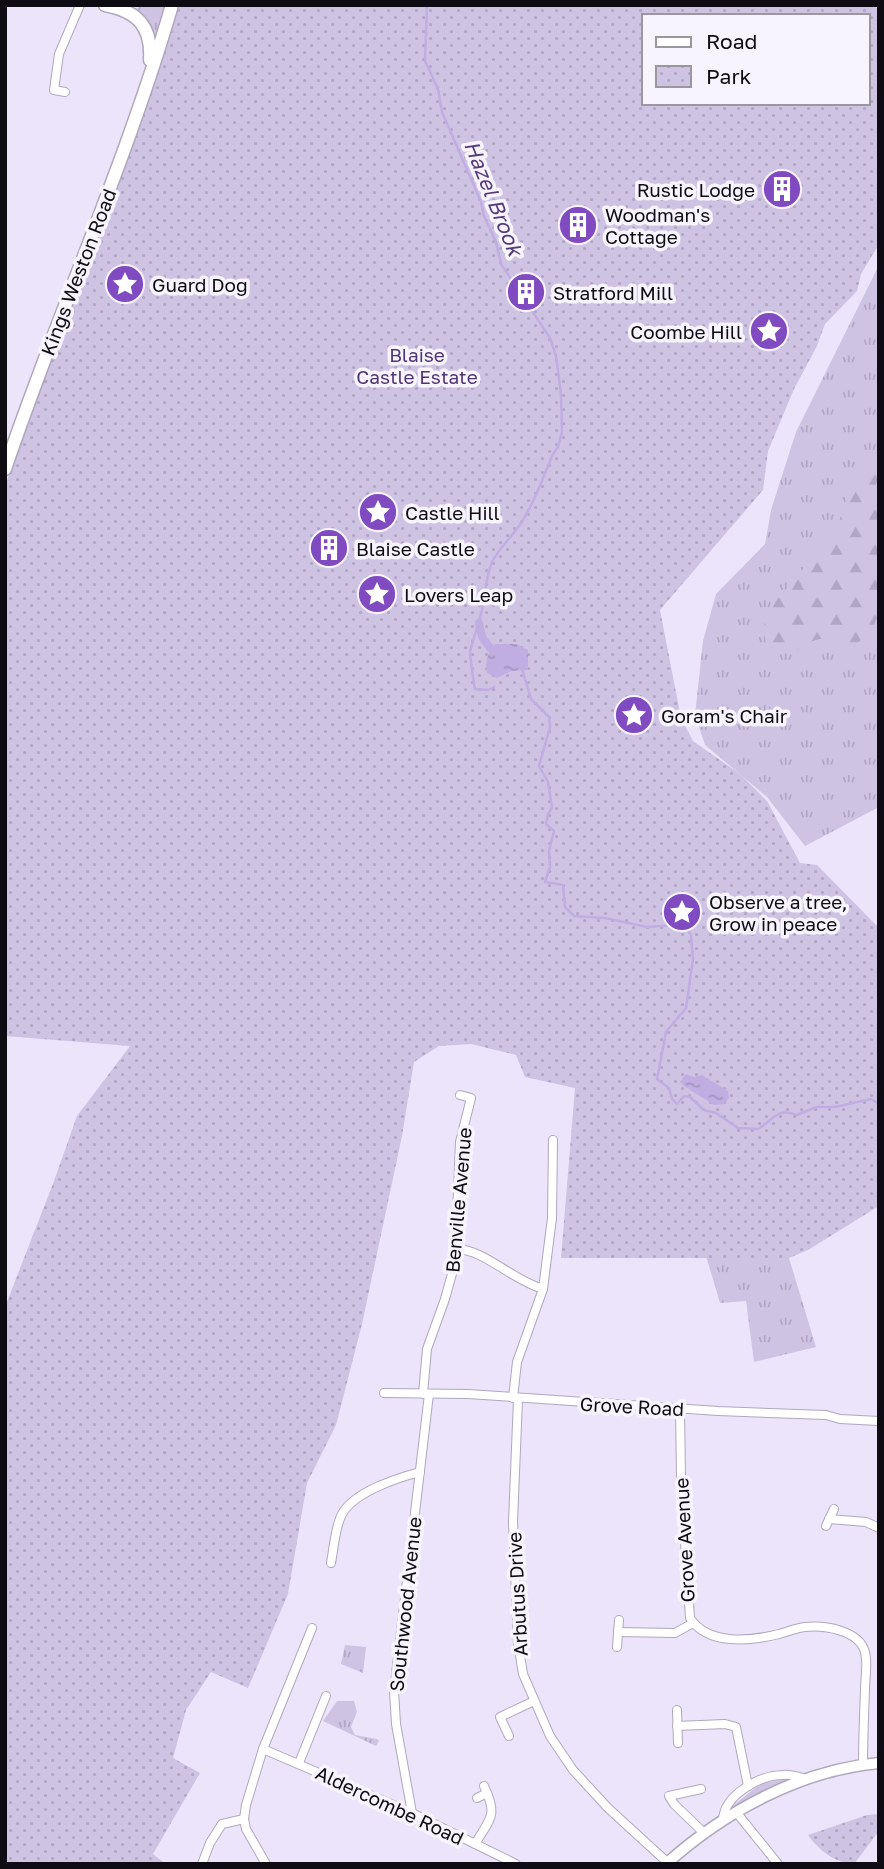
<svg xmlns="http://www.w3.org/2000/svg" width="884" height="1869" viewBox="0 0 884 1869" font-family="'Golos Text',sans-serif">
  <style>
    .grass { fill: url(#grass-tufts) }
    .forest { fill: url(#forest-firs) }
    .park { fill: url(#park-dots); fill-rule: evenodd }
    .water { fill: url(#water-ripples) }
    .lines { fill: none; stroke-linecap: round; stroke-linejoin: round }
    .stream { stroke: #c0ade1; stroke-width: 2.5 }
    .canal { stroke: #c0ade1; stroke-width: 8 }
    .minor-casing { stroke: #afa8bd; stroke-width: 10 }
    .tertiary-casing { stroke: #afa8bd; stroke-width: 13 }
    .secondary-casing { stroke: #afa8bd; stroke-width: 15 }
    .minor { stroke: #fff; stroke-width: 8 }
    .tertiary { stroke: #fff; stroke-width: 10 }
    .secondary { stroke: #fff; stroke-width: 12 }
    .labels { text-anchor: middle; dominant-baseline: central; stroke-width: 7; stroke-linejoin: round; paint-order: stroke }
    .poi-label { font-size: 19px; fill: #0e0b12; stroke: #f7f4fd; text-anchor: start }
    .street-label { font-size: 19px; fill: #0e0b12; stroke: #f7f4fd }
    .park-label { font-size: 19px; fill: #503574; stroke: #f7f4fd }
    .water-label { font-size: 21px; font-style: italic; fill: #563b7a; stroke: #f7f4fd }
  </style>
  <defs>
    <pattern id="grass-tufts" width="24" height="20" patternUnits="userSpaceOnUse" patternTransform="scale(1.75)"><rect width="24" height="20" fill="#cfc3e4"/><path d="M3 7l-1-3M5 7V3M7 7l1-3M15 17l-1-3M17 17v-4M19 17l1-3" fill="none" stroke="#b1a6c3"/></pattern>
    <pattern id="forest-firs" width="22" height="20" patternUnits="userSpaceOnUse" patternTransform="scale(1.75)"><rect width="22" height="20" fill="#cfc3e4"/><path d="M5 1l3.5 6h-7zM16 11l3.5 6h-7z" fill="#b1a6c3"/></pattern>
    <pattern id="park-dots" width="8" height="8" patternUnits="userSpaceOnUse" patternTransform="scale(1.75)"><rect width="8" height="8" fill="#cfc3e4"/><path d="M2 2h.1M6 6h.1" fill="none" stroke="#b1a6c3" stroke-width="1.8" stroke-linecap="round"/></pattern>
    <pattern id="water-ripples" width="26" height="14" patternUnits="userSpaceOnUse" patternTransform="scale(1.75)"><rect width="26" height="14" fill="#c0ade1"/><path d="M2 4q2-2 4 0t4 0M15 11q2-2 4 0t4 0" fill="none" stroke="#a494c0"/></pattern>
  </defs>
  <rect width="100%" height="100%" fill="#ece4fa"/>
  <!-- grass -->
  <g class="grass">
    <polygon points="148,5 167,5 157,37 145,17 132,9"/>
    <polygon points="879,265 879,807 805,846 767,797 705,745 695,715 703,641 716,594 765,544 771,510 796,432"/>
    <polygon points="706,1256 565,1257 789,1258 816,1347 754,1362 746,1301 720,1303"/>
    <polygon points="345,1645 366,1647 363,1673 341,1664"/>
    <polygon points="337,1701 354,1701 357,1712 351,1727 355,1735 377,1739 379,1741 376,1746 323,1721"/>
    <polygon points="790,1778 729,1809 760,1784"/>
  </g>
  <!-- forest -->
  <path class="forest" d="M879 446V477L873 491 877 509 879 616 860 641 853 646C843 642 832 636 820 639 794 644 800 664 767 647L763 630 768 609 799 575 827 533 838 525 851 483Z"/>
  <!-- park -->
  <g class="park">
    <path d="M178 5H879V244L861 274 857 291 825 324 817 346 794 389 768 451 763 490 660 610 681 718 693 741 740 774 767 801 800 863 817 865 879 928V1206L808 1250 789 1258H561L575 1088 525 1077 516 1055 471 1044 439 1046 414 1062 402 1136 362 1324 336 1425 307 1483 288 1594 248 1688 211 1672 186 1710 173 1758 200 1773 153 1854 166 1864H5V1307L54 1181 77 1116 130 1046 5 1036V486ZM644 16H868V103H644Z"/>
    <path d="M879 1814V1831L854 1864C837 1864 818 1850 808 1835L867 1815Z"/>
  </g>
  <!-- water -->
  <g class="water">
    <path d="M495 644H516L528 650V670L511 671 497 678 487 673C485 661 487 654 495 644Z"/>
    <polygon points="686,1074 694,1077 702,1075 728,1091 729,1098 724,1104 714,1105 684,1086 680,1082"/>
  </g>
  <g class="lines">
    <!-- stream -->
    <g class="stream">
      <path d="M427 5 425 61 438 89 442 112 481 202 484 216 496 242 501 264 550 338 556 356 561 394 562 432 558 447 553 454C543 477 535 502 521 523 512 537 500 547 492 562 486 577 485 594 482 610 479 624 473 638 470 652 470 656 474 685 475 689L488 690 494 687"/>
      <path d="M522 669 531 699 549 717 550 727 539 766 548 782 552 808 548 814 546 824 554 831 549 851 550 867 545 882 563 885 565 907 574 916 605 918 647 927 678 925 688 930 691 935 693 959 686 1008 666 1032 657 1079 669 1088 672 1099 677 1104 684 1096 690 1097 704 1110 716 1113 738 1128 758 1129C774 1119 778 1107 797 1115L816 1107H835L871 1099 879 1104"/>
    </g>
    <!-- canal -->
    <polyline class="canal" points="479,623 482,637 491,649"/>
    <!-- minor casing -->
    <g class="minor-casing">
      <g id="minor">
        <polyline points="65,92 54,90 59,54 80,5"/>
        <path d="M457 1249C485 1250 512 1280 543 1289"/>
        <polyline points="384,1393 468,1394 718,1411 826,1415 840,1419 879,1421"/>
        <polyline points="423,1394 427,1349 445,1299 455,1263 460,1142 471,1098 460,1095"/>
        <polyline points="513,1398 517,1362 543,1289 552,1218 553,1140"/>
        <polyline points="518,1399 513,1522 518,1643 523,1674 550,1736 573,1770 608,1808 667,1862"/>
        <path d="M680 1408 681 1479 690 1618C708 1646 751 1641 779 1634 787 1632 796 1628 805 1627 824 1625 859 1630 865 1652 868 1664 865 1678 865 1690 864 1715 863 1740 863 1765"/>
        <polyline points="829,1519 866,1522 879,1528"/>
        <polyline points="826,1526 834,1509"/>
        <path d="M331 1563C334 1547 335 1527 342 1514 354 1492 397 1478 420 1472"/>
        <polyline points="618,1632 675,1633 693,1623"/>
        <polyline points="617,1647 619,1620"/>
        <polyline points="677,1710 678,1743"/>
        <polyline points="677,1726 725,1724 736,1727 748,1786"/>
        <polyline points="509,1736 500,1717 534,1701"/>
        <polyline points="263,1749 412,1813 516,1864"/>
        <polyline points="299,1763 326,1696"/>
        <polyline points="701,1789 669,1796 674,1804 704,1833"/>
        <polyline points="477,1798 487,1793"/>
        <polyline points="736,1812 778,1864"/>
        <polyline points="412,1813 396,1724 394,1691 429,1394"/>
        <path d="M723 1820C724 1795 760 1775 783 1775 790 1774 799 1777 806 1779"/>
        <path d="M475 1844C491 1817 498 1816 484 1786"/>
        <polyline points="202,1864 210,1843 222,1824 244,1819"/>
        <polyline points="266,1864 246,1829 244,1819 246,1805 263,1749 312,1628"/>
      </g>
    </g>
    <!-- tertiary casing -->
    <g class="tertiary-casing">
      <path id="tertiary" d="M666 1864C724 1812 800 1770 879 1763"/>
    </g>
    <!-- secondary casing -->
    <g class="secondary-casing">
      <g id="secondary">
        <path d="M105 5C138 11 152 27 150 60"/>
        <path d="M5 469C58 313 126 163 172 5"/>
      </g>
    </g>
    <!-- minor -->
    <use href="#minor" class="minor"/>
    <!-- tertiary -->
    <use href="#tertiary" class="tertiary"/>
    <!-- secondary -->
    <use href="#secondary" class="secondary"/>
  </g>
  <!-- icons -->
  <defs>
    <g id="building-disc" transform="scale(2.0125)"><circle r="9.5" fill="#804ac1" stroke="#f7f4fd"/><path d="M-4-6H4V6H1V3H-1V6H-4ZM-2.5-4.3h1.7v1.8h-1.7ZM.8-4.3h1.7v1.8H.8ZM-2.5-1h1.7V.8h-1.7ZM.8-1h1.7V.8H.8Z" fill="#fff"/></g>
    <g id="sight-disc" transform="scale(2.0125)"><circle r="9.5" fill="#804ac1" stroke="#f7f4fd"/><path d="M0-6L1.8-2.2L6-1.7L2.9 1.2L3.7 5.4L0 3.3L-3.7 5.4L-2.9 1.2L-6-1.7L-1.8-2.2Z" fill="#fff"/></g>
  </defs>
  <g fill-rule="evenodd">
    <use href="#building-disc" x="782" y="189"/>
    <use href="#building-disc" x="578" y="225"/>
    <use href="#sight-disc" x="125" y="284"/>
    <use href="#building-disc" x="526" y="292"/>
    <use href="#sight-disc" x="769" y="331"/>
    <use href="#sight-disc" x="378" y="512"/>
    <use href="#building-disc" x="329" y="548"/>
    <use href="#sight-disc" x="377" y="594"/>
    <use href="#sight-disc" x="634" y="715"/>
    <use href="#sight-disc" x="682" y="912"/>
  </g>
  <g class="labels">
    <!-- poi labels -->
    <g class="poi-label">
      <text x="755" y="189" text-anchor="end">Rustic Lodge</text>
      <text x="605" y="214">Woodman's<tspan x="605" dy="22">Cottage</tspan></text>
      <text x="152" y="284">Guard Dog</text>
      <text x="553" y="292">Stratford Mill</text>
      <text x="742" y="331" text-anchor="end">Coombe Hill</text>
      <text x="405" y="512">Castle Hill</text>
      <text x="356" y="548">Blaise Castle</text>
      <text x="404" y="594">Lovers Leap</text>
      <text x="661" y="715">Goram's Chair</text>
      <text x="709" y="901">Observe a tree,<tspan x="709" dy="22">Grow in peace</tspan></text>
    </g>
    <!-- street labels -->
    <g class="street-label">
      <text transform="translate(78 272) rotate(-69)">Kings Weston Road</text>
      <text transform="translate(458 1200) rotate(-85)">Benville Avenue</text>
      <text transform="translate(632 1406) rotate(3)">Grove Road</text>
      <text transform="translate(684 1540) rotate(-93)">Grove Avenue</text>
      <text transform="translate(517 1594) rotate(-93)">Arbutus Drive</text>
      <text transform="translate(405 1604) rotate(-84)">Southwood Avenue</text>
      <text transform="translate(390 1805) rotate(25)">Aldercombe Road</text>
    </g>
    <!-- park labels -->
    <g class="park-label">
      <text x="417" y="354">Blaise<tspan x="417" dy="22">Castle Estate</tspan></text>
    </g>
    <!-- water labels -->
    <g class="water-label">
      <text transform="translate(494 198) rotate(68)">Hazel Brook</text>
    </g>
  </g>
  <!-- border -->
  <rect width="884" height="1869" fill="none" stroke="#0e0b12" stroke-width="14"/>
  <!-- legend -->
  <rect x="642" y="14" width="228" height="91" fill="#f7f4fd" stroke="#9a979f" stroke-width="2"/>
  <rect x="656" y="37" width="35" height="10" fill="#ffffff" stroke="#9a979f" stroke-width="2"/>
  <text x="706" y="49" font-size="21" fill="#0e0b12">Road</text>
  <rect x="656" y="66" width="35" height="21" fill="url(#park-dots)" stroke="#9a979f" stroke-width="2"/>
  <text x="706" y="84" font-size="21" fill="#0e0b12">Park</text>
</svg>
